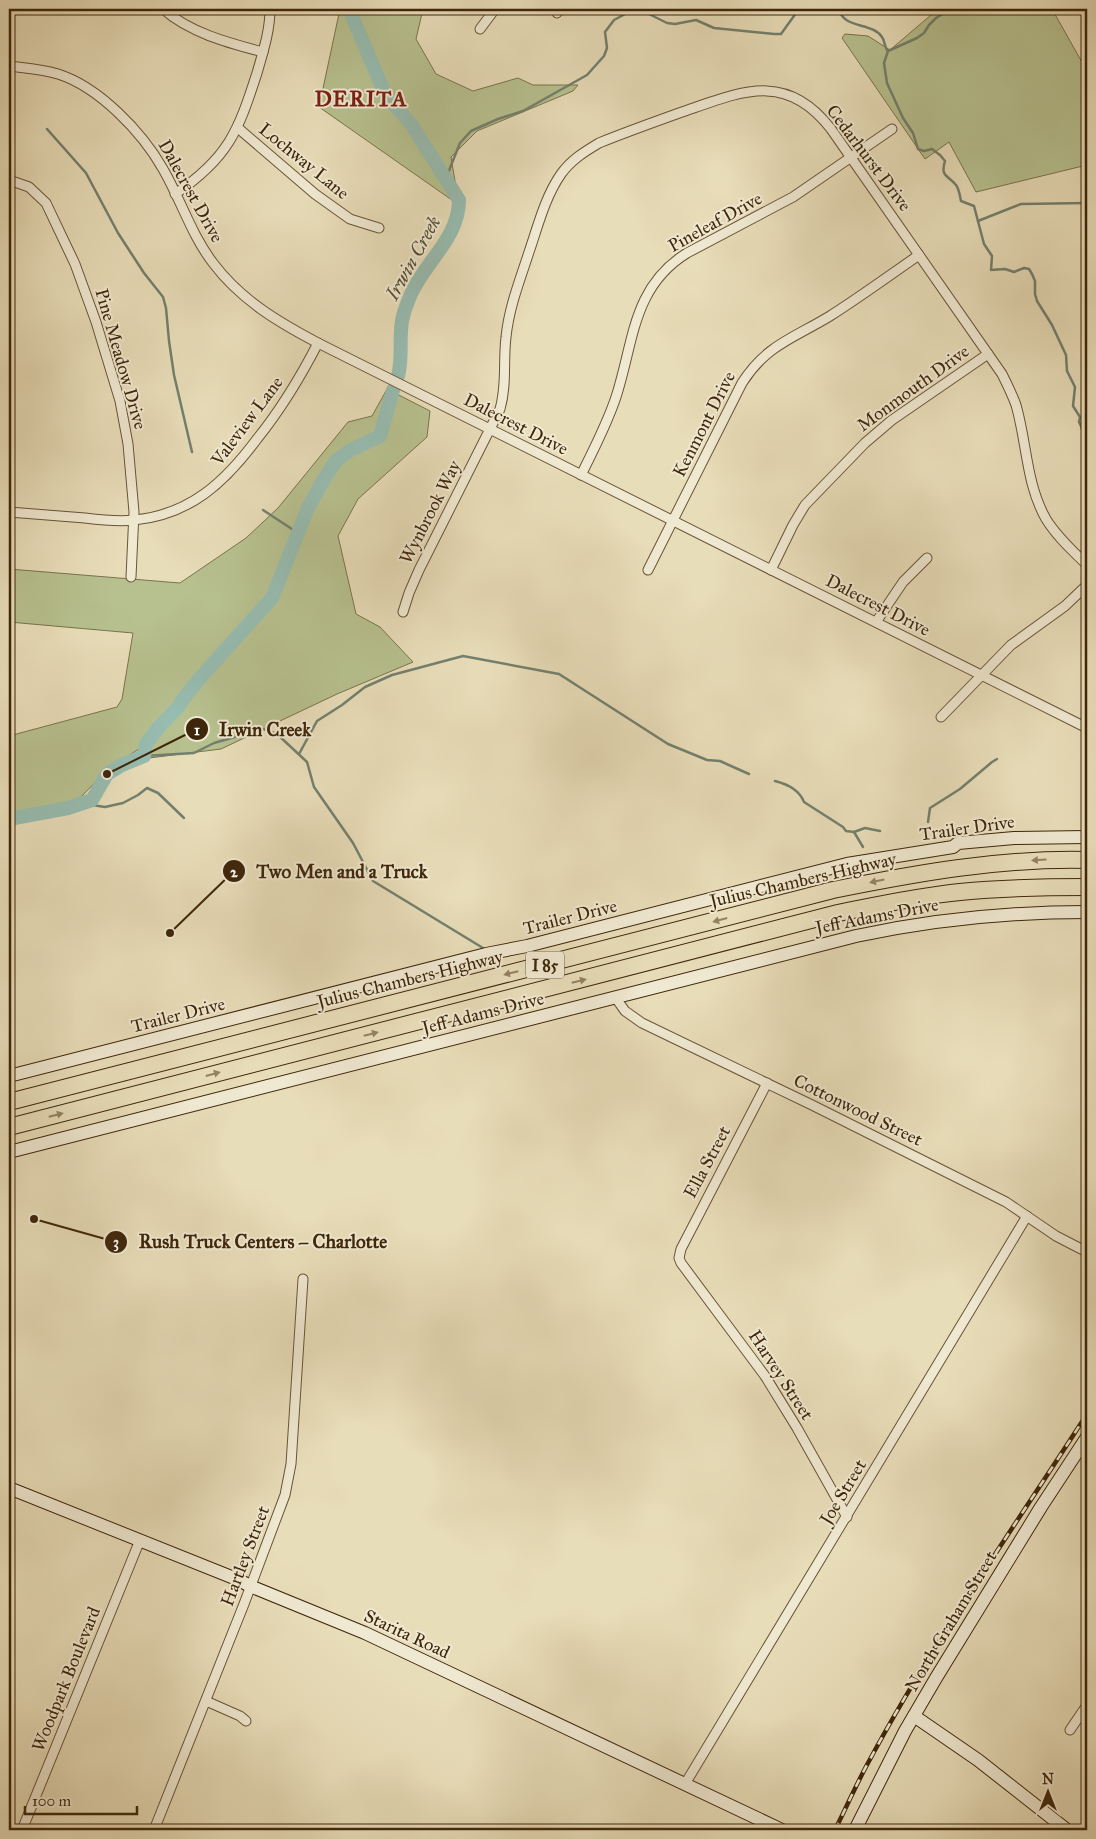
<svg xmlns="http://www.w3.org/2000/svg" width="1096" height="1839" viewBox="0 0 1096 1839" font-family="'IM FELL Great Primer',serif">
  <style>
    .green { fill: #b7c08f; stroke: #7a734c }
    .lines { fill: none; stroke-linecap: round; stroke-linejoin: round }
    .stream { stroke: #73806e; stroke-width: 2.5 }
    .river { stroke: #97bcb0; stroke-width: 14 }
    .street-casing { stroke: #685436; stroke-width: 11 }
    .secondary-casing { stroke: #3e260a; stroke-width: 14 }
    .highway-casing { stroke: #3e260a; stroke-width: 18 }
    .street { stroke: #f0e9d2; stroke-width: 9 }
    .secondary { stroke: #f0e9d2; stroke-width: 12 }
    .highway { stroke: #e8ddb9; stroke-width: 16 }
    .rail-casing { stroke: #3e260a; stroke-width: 4.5 }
    .rail { stroke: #f0e9d2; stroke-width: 2.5; stroke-dasharray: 8; stroke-linecap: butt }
    .oneway { fill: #938262 }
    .labels { text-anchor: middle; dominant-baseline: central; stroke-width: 4; stroke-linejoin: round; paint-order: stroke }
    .shield { fill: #f0e9d2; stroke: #736046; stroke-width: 1 }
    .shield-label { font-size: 16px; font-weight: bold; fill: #3e260a }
    .street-label { font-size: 18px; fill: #3e260a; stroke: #f0e9d2 }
    .water-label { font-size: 19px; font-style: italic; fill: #544c34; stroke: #f0e9d2 }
    .district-label { font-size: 22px; font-weight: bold; letter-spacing: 1px; fill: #7a1f14; stroke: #f0e9d2 }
    .leader { fill: none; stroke: #3e260a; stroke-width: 2 }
    .callout-dot { fill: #3e260a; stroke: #f0e9d2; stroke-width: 2 }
    .mark-label { font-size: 15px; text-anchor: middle; font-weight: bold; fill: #fff }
    .callout-label { font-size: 19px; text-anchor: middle; font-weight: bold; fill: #3e260a; stroke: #f0e9d2; stroke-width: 4; stroke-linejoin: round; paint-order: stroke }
  </style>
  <rect width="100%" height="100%" fill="#e8ddb9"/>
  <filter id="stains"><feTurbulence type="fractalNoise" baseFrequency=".004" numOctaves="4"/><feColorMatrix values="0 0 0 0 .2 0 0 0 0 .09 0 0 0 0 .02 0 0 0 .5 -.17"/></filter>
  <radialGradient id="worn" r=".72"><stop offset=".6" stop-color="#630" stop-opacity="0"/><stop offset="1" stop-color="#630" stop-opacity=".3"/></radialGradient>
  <!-- green -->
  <g class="green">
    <polygon points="340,9 423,9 416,39 436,74 473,91 518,78 533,85 578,85 573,91 477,131 451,157 459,205 319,107"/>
    <polygon points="945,9 1052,9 1087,71 1087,165 976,192 949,142 925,159 842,38 845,34 868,36 890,50 931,15"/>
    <polygon points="387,389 430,411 427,437 358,499 338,536 356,614 380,627 413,662 337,694 221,749 141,759 142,747 109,768 78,800 9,817 9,736 117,707 122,699 133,633 9,622 9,569 180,583 246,538 278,508 348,422 372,416"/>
  </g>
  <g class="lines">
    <!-- stream -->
    <g class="stream">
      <path d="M839 9C843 29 872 22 882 37 885 41 884 47 888 51"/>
      <path d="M951 9 936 18 929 25 924 33 917 38 888 51 884 63 887 83 903 118 913 133 918 149 924 151 932 149 940 155 945 161C940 177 948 175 956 185 959 189 960 196 961 201L974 206 984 244 992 256 991 270 1005 269 1014 272 1024 268 1029 269 1032 274 1035 281V294L1037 301 1052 325 1066 355 1067 371 1075 387 1073 406 1080 417 1079 422C1084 430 1084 441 1087 450"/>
      <polyline points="649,12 657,9"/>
      <polyline points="47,129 86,173 118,233 144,273 163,297 166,308 169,341 174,375 192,452"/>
      <polyline points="446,178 460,143 471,131 498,119 523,111 587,75 604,56 607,48 605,32 614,20 629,12 638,12 647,13 667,23 675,24 696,20 714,28 774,34 781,34 799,9"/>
      <polyline points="978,221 1021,204 1087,203"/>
      <polyline points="263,510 298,533"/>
      <polyline points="299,754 317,721 342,705 365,687 392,675 463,656 559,674 668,744 707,760 720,761 749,774"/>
      <polyline points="144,756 194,753 214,743 263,729 277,734 307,762 314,787 353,843 373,881 483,948"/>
      <path d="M775 781C787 784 799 789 804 802L843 827 846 831 854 832 865 828 880 831"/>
      <polyline points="92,800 92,805 105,807 123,803 138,795 147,788 158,793 184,818"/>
      <polyline points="928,822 930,808 960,789 992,762 997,759"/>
      <polyline points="854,832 863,847"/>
    </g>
    <!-- river -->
    <g class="river">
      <path d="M352 9V16L385 94 411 124 459 200C459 238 425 262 411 294 406 306 401 318 401 331 400 346 402 361 398 376"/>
      <polyline points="9,819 68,808 92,800 107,774 122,765 144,756 146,744 159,727 179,706 183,699 201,677 272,598 308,508 324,479 336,461 349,451 380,436 393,390"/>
    </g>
    <!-- street casing -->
    <g class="street-casing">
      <g id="street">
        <path d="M163 9C190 33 229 43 263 52"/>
        <polyline points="556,9 557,13"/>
        <polyline points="480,29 495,9"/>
        <path d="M9 66C25 68 42 69 58 74 99 87 142 132 163 169 181 200 191 234 213 263 241 300 278 322 318 343L1087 728"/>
        <polyline points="238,128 315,194 350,219 379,228"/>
        <polyline points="9,180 29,187 46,203 75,264 96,322 120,401 128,444 134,512 131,577"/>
        <path d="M175 194C228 158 238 132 257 73 263 52 270 31 270 9"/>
        <path d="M581 475C594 449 607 424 616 397 634 342 632 287 687 253L793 197 892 129"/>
        <path d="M9 512C34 514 59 516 85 518 101 520 118 522 134 520 190 515 225 482 257 439 282 408 300 378 318 343"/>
        <path d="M648 570 742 383C766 345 794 338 830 316 860 297 890 275 919 255"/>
        <polyline points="771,570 793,525 805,505 865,443 892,420 988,354"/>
        <path d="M403 612 409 593 419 570 500 409C507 385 503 361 506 337 509 307 520 280 529 252 538 226 545 197 561 174 571 160 584 152 599 143 626 132 654 122 682 112 740 92 786 70 831 129L1002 374C1007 384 1012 394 1016 405 1027 443 1026 484 1046 519 1057 537 1073 551 1087 565"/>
        <polyline points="876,622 903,582 927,558"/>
        <polyline points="941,717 1011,645 1065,606 1087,585"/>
        <polyline points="615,997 625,1011 642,1023 812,1105 1006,1202 1056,1236 1087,1252"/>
        <polyline points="767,1083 681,1249 679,1258 681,1263 765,1376 797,1428 847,1517"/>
        <polyline points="206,1701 240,1716 246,1721"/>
        <polyline points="1070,1730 1087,1705"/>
        <polyline points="685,1784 1027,1216"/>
        <polyline points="22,1830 140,1540"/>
        <polyline points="154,1830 244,1604 285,1495 291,1464 303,1279"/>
      </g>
    </g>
    <!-- secondary casing -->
    <g class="secondary-casing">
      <g id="secondary">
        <polyline points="9,1076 486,954 527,946 847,864 953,847 958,843 1014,838 1087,837"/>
        <path d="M9 1152 856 936C935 919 1006 912 1087 912"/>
        <polyline points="9,1488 239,1580 250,1586 365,1633 782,1830"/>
        <polyline points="914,1716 978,1760 1067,1830"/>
        <polyline points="855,1830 905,1731 936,1678 1041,1507 1087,1437"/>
      </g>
    </g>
    <!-- highway casing -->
    <g class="highway-casing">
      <g id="highway">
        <path d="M9 1102 833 890C917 873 1001 858 1087 860"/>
        <path d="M9 1127 838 913C878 905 919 896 960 892 1002 888 1045 887 1087 887"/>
      </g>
    </g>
    <!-- street -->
    <use href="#street" class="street"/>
    <!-- secondary -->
    <use href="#secondary" class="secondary"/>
    <!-- highway -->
    <use href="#highway" class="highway"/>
    <!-- rail casing -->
    <g class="rail-casing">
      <path id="rail" d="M835 1830C846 1808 856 1785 868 1763 933 1642 1013 1529 1087 1414"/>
    </g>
    <!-- rail -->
    <use href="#rail" class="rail"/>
  </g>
  <!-- one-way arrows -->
  <defs><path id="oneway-solid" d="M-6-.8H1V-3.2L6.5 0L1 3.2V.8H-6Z" transform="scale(1.25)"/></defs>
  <g class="oneway">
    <use href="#oneway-solid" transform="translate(1039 860) rotate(177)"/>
    <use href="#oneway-solid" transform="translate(877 881) rotate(168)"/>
    <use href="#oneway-solid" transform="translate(720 920) rotate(165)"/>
    <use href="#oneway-solid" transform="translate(511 973) rotate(166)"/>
    <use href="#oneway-solid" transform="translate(579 981) rotate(-14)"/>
    <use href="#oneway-solid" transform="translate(371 1034) rotate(-14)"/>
    <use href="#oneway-solid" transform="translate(213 1074) rotate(-15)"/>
    <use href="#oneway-solid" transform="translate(56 1115) rotate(-14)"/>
  </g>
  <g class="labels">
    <!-- shield labels -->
    <rect class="shield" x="526" y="951.5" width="38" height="27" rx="4"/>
    <g class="shield-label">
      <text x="545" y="965">I 85</text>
    </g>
    <!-- street labels -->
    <g class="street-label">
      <text transform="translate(869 158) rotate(53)">Cedarhurst Drive</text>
      <text transform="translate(304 161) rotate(39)">Lochway Lane</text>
      <text transform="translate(191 191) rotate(61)">Dalecrest Drive</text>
      <text transform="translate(715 222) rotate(-29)">Pineleaf Drive</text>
      <text transform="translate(121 359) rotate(74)">Pine Meadow Drive</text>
      <text transform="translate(913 388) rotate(-36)">Monmouth Drive</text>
      <text transform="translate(247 421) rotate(-53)">Valeview Lane</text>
      <text transform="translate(516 424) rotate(27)">Dalecrest Drive</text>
      <text transform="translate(704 424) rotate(-63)">Kenmont Drive</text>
      <text transform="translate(430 512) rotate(-63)">Wynbrook Way</text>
      <text transform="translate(878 605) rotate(27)">Dalecrest Drive</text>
      <text transform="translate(967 828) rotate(-8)">Trailer Drive</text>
      <text transform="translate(803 880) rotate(-13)">Julius Chambers Highway</text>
      <text transform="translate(877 916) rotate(-11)">Jeff Adams Drive</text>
      <text transform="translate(570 917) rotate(-14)">Trailer Drive</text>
      <text transform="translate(410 979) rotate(-14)">Julius Chambers Highway</text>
      <text transform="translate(483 1013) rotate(-14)">Jeff Adams Drive</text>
      <text transform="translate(178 1015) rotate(-14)">Trailer Drive</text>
      <text transform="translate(858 1110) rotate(26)">Cottonwood Street</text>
      <text transform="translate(707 1162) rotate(-62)">Ella Street</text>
      <text transform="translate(781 1375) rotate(57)">Harvey Street</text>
      <text transform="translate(843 1492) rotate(-59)">Joe Street</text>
      <text transform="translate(245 1556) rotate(-69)">Hartley Street</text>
      <text transform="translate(951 1621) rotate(-59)">North Graham Street</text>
      <text transform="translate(407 1634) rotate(25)">Starita Road</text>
      <text transform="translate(66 1679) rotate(-68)">Woodpark Boulevard</text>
    </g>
    <!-- water labels -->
    <g class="water-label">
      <text transform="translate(413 258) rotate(-61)">Irwin Creek</text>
    </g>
    <!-- district labels -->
    <g class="district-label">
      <text x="361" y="98">DERITA</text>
    </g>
  </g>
  <!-- callouts -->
  <path class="leader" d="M107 774L197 729M170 933L234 871M34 1219L116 1242"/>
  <g class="callout-dot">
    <circle cx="107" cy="774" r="5"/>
    <circle cx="170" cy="933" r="5"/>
    <circle cx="34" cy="1219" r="5"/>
    <circle cx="197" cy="729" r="12"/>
    <circle cx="234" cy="871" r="12"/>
    <circle cx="116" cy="1242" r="12"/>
  </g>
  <g class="mark-label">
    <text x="197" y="735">1</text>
    <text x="234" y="877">2</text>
    <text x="116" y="1247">3</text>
  </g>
  <g class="callout-label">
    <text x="265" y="736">Irwin Creek</text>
    <text x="342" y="878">Two Men and a Truck</text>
    <text x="263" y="1248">Rush Truck Centers – Charlotte</text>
  </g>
  <!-- margin -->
  <rect width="1096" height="1839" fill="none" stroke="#e8ddb9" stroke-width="30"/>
  <rect x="10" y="10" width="1076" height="1819" fill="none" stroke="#3e260a" stroke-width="2.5"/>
  <rect x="15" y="15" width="1066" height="1809" fill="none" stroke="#3e260a"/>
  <!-- north arrow -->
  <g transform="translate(1048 1792)" stroke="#f0e9d2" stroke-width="4" paint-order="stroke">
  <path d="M0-4L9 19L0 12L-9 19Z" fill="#3e260a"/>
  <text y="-8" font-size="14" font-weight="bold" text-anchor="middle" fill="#3e260a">N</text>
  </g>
  <!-- scale -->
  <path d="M25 1806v8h112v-8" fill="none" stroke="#3e260a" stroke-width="2.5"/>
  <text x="32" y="1806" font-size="15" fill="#3e260a" stroke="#f0e9d2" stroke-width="4" paint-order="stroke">100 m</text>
  <rect width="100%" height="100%" filter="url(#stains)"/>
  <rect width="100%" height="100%" fill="url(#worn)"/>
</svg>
